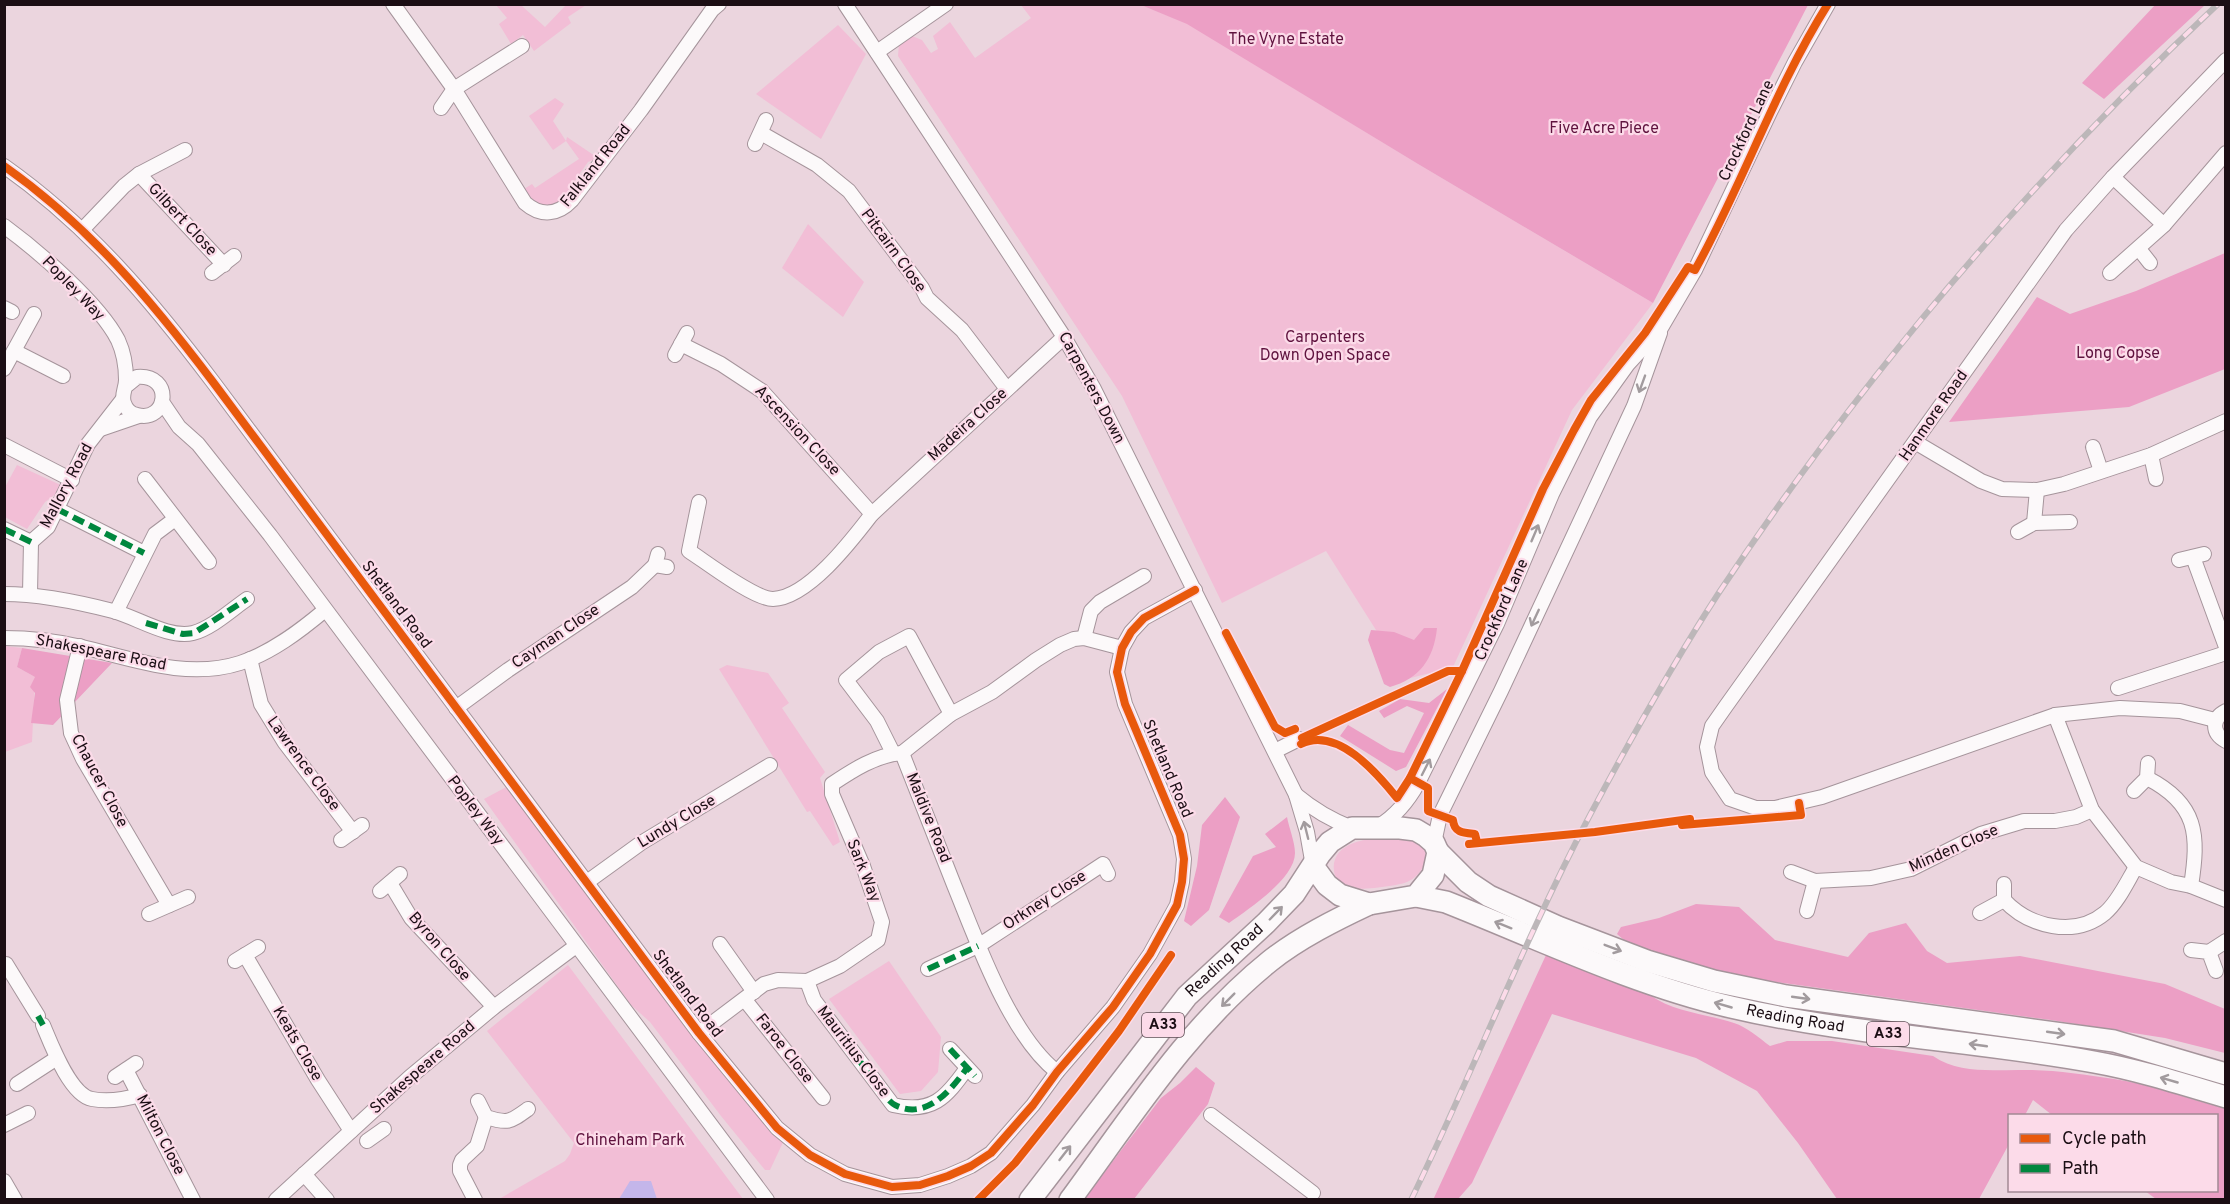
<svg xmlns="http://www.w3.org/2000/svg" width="2230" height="1204" viewBox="0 0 2230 1204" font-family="Overpass,sans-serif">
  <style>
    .green { fill: #f2bed6 }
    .forest { fill: #ec9fc5 }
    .water { fill: #c4b6ea }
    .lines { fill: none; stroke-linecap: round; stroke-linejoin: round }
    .minor-casing { stroke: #a5949b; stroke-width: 16 }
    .highway-casing { stroke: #a5949b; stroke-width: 24 }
    .minor { stroke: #fcf9fa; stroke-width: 14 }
    .highway { stroke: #fcf9fa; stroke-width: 21 }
    .rail-casing { stroke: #bcb7b9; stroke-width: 6 }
    .rail { stroke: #fcdbe9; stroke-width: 4; stroke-dasharray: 11; stroke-linecap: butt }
    .quiet { stroke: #00873e; stroke-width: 6; stroke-dasharray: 12 6; stroke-linecap: butt }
    .cycleway-casing { stroke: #fcdbe9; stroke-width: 11 }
    .cycleway { stroke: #e8590c; stroke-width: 8 }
    .oneway { stroke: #a29b9e }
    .labels { text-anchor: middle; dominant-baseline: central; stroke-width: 4.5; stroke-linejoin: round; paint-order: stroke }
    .shield { fill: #fcdbe9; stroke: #5e4c54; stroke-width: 1.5 }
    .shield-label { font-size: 15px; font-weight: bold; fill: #1b0e14 }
    .park-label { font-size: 16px; fill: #5f123e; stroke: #fcdbe9 }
    .street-label { font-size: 16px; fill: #1b0e14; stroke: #fcdbe9 }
  </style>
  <rect width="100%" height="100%" fill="#ebd5de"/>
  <!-- green -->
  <g class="green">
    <polygon points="496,5 521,5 545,27 566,5 586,5 568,17 571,23 534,51 523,35 511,44 499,24 507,18"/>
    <polygon points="1021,5 1141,5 1179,20 1144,5 1344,5 1259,67 1418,164 1653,303 1572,410 1453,667 1407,679 1326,551 1222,603 1122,396 898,56 899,43 912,36 922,40 931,53 938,49 933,36 950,22 975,58 1031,18"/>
    <polygon points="838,25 866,54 821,139 756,94"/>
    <path d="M555 98 564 104 553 121 566 141 567 137 595 156 593 160 588 162 569 189 570 194C552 212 538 209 524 189L532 184 535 188 579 159 566 141 553 150 529 116Z"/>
    <polygon points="808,224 864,282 843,317 782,268"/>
    <polygon points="17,465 65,487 45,502 27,529 5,517 4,489"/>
    <polygon points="4,646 22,648 17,667 35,677 32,742 5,752"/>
    <polygon points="727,665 768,673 789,703 782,708 825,772 820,778 840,842 833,846 810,811 807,812 719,669"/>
    <polygon points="512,784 786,1136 770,1170 765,1170 721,1116 650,1022 631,1005 484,799"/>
    <path d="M1376 838C1391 839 1432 835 1425 862 1423 870 1415 879 1407 882 1398 886 1351 892 1343 887 1338 883 1335 877 1334 871 1331 847 1357 840 1376 838Z"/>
    <polygon points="889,961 941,1037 938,1072 921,1091 900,1094 829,999"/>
    <polygon points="568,965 743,1199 499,1199 565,1161 570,1154 574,1143 487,1031"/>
  </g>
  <!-- forest -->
  <g class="forest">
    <polygon points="2156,4 2205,5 2104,99 2082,83"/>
    <polygon points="1141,5 1808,5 1653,303 1418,164 1187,24"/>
    <polygon points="2225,253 2225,369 2129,407 1949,422 2037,297 2070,314 2136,291"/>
    <path d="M1424 628H1437C1434 659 1419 679 1390 687L1384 684 1368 640 1371 630 1394 632 1414 640Z"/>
    <polygon points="22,648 112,663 53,725 31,723 35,693 30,687 35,677 17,667"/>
    <polygon points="1447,689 1406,767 1396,771 1340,736 1348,725 1390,750 1404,753 1424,713 1407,706 1384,718 1379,711 1400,699 1429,703"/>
    <polygon points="1225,797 1240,817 1209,910 1191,926 1184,921 1197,866 1202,825"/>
    <path d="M1287 817C1289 828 1295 842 1295 853 1295 879 1248 909 1229 923L1219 917 1253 856 1276 847 1265 834Z"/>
    <polygon points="1696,904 1739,907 1775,940 1848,957 1869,933 1906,923 1927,951 1947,963 2020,956 2165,984 2225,1009 2225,1053 2165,1038 2051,1020 1732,976 1632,947 1617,934 1621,927 1659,918"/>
    <path d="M1546 955 1650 995C1673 1012 1707 1014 1734 1023 1747 1027 1759 1038 1770 1046L1787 1041H1832L1933 1056C1961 1075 1995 1069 2027 1070 2056 1070 2085 1075 2114 1079 2148 1084 2183 1097 2216 1106L2225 1109V1199H2156L2145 1191 2216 1190V1116L2052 1115 2033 1100 2025 1115 2010 1116 2009 1144 1979 1199H1837L1798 1143 1757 1091 1696 1058 1552 1014 1472 1183 1458 1199 1433 1200Z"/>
    <polygon points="1196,1067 1215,1083 1208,1104 1134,1199 1084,1199 1161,1098 1180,1083"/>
  </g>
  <!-- water -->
  <polygon class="water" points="630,1181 651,1181 657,1199 619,1199"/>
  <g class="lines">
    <!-- minor casing -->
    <g class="minor-casing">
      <g id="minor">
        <path d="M393 4 454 89 525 203C541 217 558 215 572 200L641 110 712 10 719 4"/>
        <polyline points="845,4 1064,337 1094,389 1296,795 1307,832 1313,866"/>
        <polyline points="877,52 946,4"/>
        <polyline points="441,108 454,89 522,46"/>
        <polyline points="761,133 817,165 849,191 922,288 927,298 962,330 1007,389"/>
        <polyline points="755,144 766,120"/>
        <path d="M4 166C89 226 151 300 213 382L699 1033 777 1128 810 1155 845 1174 892 1187 920 1185 948 1176 971 1166 991 1153 1033 1105 1057 1072 1113 1007 1150 954 1177 905 1182 882 1184 859 1180 835 1125 704 1117 672 1122 648 1131 632 1144 618 1195 590"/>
        <polyline points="139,174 224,265"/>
        <polyline points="2113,177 2164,225"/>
        <path d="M4 226C38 251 99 303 118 340 124 353 126 366 126 380 126 388 121 395 124 403 126 409 131 414 137 415 168 423 174 374 137 377L126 386"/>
        <polyline points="82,230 124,186 139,174 185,150"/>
        <polyline points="2139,249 2150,263"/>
        <polyline points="212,273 234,256"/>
        <polyline points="2110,273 2164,225 2226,153"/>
        <polyline points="4,308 12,312"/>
        <polyline points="681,344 721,364 762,391 872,514"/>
        <polyline points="14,351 63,376"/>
        <polyline points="675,355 687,333"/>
        <polyline points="4,369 34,314"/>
        <polyline points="162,402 179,427 198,444 270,535 767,1200"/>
        <polyline points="101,429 139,416"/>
        <polyline points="1915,442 1981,481 2002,489 2037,490 2064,484 2151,455 2226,421"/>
        <polyline points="4,445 72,480"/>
        <polyline points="2093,447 2101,471"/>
        <polyline points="2151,455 2156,479"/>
        <polyline points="145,479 209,562"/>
        <path d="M699 502 689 551C706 562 754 599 773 599 808 598 852 540 872 514L1064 337"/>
        <polyline points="57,509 144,553"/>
        <polyline points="2034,523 2037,490"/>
        <polyline points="4,529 31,542"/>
        <polyline points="2018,532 2034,523 2070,522"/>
        <polyline points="31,542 48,527 88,444 123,399"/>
        <polyline points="658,554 655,565 667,567"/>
        <polyline points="2193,557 2226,647"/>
        <polyline points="2179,560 2204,554"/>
        <path d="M4 594C41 594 78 602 113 611 136 617 169 639 193 633 212 628 231 610 247 599"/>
        <polyline points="30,594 31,542"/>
        <polyline points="116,612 155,534 175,519"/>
        <path d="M4 638C31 638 56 641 82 647 133 659 187 680 240 663 271 653 300 631 325 610"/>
        <polyline points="1084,638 1091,611 1100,602 1144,576"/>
        <polyline points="80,646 67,700 71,733 83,759 169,905"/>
        <polyline points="250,659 261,704 285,743 353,832"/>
        <polyline points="2118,688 2226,653"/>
        <polyline points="456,708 508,670 632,587 655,565"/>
        <path d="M2226 711C2212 718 2211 733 2226 741"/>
        <polyline points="2055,715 2092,810 2136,867 2171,882 2191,886 2226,900"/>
        <polyline points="2215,720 2180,711 2120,708 2055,715 1822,797 1775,808 1756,808 1730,799 1712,772 1707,747 1712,726 1726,706 2066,230 2113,177 2226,60"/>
        <polyline points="1275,751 1299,739"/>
        <polyline points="893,753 877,721 846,680 879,652 909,636 951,714"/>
        <path d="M902 753C919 797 937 841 954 885 977 941 1009 1034 1057 1072"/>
        <polyline points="902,753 951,714 992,692 1036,660 1060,645 1074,639 1084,638 1122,648"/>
        <path d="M2147 778C2198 804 2199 835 2191 886"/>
        <polyline points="2134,791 2147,778 2148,763"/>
        <path d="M1296 795C1314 810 1331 820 1352 828"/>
        <path d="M1379 826C1397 815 1408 801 1418 783L1497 624 1552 494 1590 417 1628 364 1661 328 1695 270 1770 112 1795 62 1828 4"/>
        <polyline points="341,840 362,825"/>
        <polyline points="1434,843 1440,815 1501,691 1634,406 1660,333"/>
        <polyline points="1791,872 1815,881 1871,878 1911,869 1981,834 2024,821 2055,821 2076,817 2092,810"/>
        <polyline points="587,882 641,843 770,765"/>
        <polyline points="390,883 411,918 494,1007"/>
        <path d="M2004 884V900C2029 927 2075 938 2105 913 2118 902 2127 882 2136 867"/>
        <polyline points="380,891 400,874"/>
        <polyline points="1807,911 1815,881"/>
        <polyline points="1980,913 2004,900"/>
        <polyline points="149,914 188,897"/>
        <polyline points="720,944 754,992"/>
        <polyline points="2191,950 2209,952 2216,971"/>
        <polyline points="2209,952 2226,941"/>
        <polyline points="245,955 318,1080 351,1131"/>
        <polyline points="235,961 258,947"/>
        <polyline points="4,966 6,964 38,1016"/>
        <polyline points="928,969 978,946 1103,864 1108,874"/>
        <path d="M807 981 814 1000 893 1105C932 1114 946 1098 967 1068"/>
        <polyline points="745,1000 823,1098"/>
        <path d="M43 1025C51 1044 70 1095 92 1099 107 1102 126 1099 140 1095"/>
        <path d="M699 1033 764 984 778 980 807 981 840 966 878 940 882 922 863 866 832 794V784C853 770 876 755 902 753"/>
        <polyline points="950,1049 975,1076"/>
        <polyline points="126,1070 193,1200"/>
        <polyline points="115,1077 136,1063"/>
        <polyline points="17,1084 57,1058"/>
        <path d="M478 1101 486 1117C508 1124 510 1122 528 1109"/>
        <polyline points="1211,1115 1313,1193"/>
        <polyline points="4,1125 28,1113"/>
        <polyline points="367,1141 384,1129"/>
        <polyline points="304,1174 327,1200"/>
        <polyline points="4,1181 15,1200"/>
        <polyline points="276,1200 410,1077 494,1007 576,946"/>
        <polyline points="475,1200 460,1171 460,1165 462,1160 477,1146 486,1117"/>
      </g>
    </g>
    <!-- highway casing -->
    <g class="highway-casing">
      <g id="highway">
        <polyline points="1438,852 1468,882 1489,896 1558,927 1647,961 1714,981 1786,996 2114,1041 2226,1074"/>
        <path id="s1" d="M1416 896 1446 902C1537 938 1635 985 1731 1007 1850 1035 1974 1040 2094 1062 2139 1070 2182 1084 2226 1097"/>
        <path id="s2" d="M1030 1200 1187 996 1266 923 1294 894 1320 854 1330 842 1352 828H1400L1416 830 1426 836 1434 843 1438 852 1433 875 1416 896 1369 904 1340 895 1327 885 1313 866"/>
        <path d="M1070 1200C1132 1116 1188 1027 1270 961 1299 938 1335 920 1369 904"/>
      </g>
    </g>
    <!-- minor -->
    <use href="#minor" class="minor"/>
    <!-- highway -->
    <use href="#highway" class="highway"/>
    <!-- rail casing -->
    <g class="rail-casing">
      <path id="rail" d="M1411 1200C1473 1072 1524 940 1590 815 1630 740 1672 665 1718 594 1861 378 2029 181 2218 4"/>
    </g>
    <!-- rail -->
    <use href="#rail" class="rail"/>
    <!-- quiet -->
    <g class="quiet">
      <polyline points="57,509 144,553"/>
      <polyline points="4,529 31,542"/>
      <polyline points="146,623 183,634 194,633 247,599"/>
      <polyline points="928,969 978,946"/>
      <polyline points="38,1016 43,1025"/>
      <polyline points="950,1049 975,1076"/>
      <path d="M857 1057C864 1067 886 1101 895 1105 926 1121 951 1090 967 1068"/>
    </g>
    <!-- cycleway casing -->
    <g class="cycleway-casing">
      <g id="cycleway">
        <path d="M4 166C89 226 151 300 213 382L699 1033 777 1128 810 1155 845 1174 892 1187 920 1185 948 1176 971 1166 991 1153 1033 1105 1057 1072 1113 1007 1150 954 1177 905 1182 882 1184 859 1180 835 1125 704 1117 672 1122 648 1131 632 1144 618 1195 590"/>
        <polyline points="1226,633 1275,727 1285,733 1295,729"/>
        <polyline points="1302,738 1448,671 1462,671"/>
        <path d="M1301 744C1337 726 1377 773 1397 798L1410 778 1462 671 1543 489 1574 430 1591 400 1645 333 1688 267 1695 270C1743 184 1775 88 1828 4"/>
        <path d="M1410 778 1428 788V811L1453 820C1454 833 1464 833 1475 834L1477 842"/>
        <polyline points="1682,825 1801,815 1799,803"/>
        <polyline points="1469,844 1595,832 1690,819"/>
        <polyline points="978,1200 1015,1163 1075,1088 1119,1031 1171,955"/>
      </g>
    </g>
    <!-- cycleway -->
    <use href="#cycleway" class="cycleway"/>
  </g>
  <!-- one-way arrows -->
  <defs><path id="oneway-shaft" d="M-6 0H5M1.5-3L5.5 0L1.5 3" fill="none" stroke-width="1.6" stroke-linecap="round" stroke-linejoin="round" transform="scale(1.5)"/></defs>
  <g class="oneway">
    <use href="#oneway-shaft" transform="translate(1642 384) rotate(110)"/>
    <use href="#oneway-shaft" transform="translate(1535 533) rotate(-67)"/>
    <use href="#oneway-shaft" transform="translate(1535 618) rotate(115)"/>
    <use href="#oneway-shaft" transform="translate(1426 767) rotate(-63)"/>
    <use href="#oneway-shaft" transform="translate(1306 830) rotate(-104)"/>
    <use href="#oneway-shaft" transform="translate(1276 913) rotate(-46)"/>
    <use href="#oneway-shaft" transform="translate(1503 925) rotate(-158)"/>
    <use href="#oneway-shaft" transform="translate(1613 948) rotate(21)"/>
    <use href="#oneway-shaft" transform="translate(1801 998) rotate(8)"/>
    <use href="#oneway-shaft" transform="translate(1228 1000) rotate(135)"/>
    <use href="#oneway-shaft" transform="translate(1723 1005) rotate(-164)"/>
    <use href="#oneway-shaft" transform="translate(2056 1033) rotate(8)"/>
    <use href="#oneway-shaft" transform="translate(1978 1045) rotate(-172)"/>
    <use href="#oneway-shaft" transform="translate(2169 1080) rotate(-164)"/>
    <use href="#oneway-shaft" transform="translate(1065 1153) rotate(-52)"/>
  </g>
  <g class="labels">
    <!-- shield labels -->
    <g class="shield">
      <rect x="1142" y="1013" width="42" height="24" rx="4.5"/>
      <rect x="1867" y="1022" width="42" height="24" rx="4.5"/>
    </g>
    <g class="shield-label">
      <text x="1163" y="1025">A33</text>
      <text x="1888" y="1034">A33</text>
    </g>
    <!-- park labels -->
    <g class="park-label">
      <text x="1286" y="40">The Vyne Estate</text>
      <text x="1604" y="129">Five Acre Piece</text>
      <text x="1325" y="338">Carpenters<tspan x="1325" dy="18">Down Open Space</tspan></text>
      <text x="2118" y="354">Long Copse</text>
      <text x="630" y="1141">Chineham Park</text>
    </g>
    <!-- street labels -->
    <g class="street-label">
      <text transform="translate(1747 131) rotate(-65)">Crockford Lane</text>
      <text transform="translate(596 166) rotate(-51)">Falkland Road</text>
      <text transform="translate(182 220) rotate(47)">Gilbert Close</text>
      <text transform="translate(893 251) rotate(54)">Pitcairn Close</text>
      <text transform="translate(73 289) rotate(46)">Popley Way</text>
      <text transform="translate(1091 388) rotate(62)">Carpenters Down</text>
      <text transform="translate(1934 416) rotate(-55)">Hanmore Road</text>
      <text transform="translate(968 425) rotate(-42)">Madeira Close</text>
      <text transform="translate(797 431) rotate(47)">Ascension Close</text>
      <text transform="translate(67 486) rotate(-62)">Mallory Road</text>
      <text transform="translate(396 605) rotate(53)">Shetland Road</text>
      <text transform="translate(1502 610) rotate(-66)">Crockford Lane</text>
      <text transform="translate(556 637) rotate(-34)">Cayman Close</text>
      <text transform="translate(101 653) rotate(11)">Shakespeare Road</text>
      <text transform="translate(303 764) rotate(54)">Lawrence Close</text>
      <text transform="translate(1167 769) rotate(67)">Shetland Road</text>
      <text transform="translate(99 781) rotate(62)">Chaucer Close</text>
      <text transform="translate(475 811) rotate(53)">Popley Way</text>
      <text transform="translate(928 818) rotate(68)">Maldive Road</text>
      <text transform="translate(677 822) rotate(-31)">Lundy Close</text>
      <text transform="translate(1954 849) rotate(-24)">Minden Close</text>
      <text transform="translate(863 871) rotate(68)">Sark Way</text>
      <text transform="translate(1045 901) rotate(-33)">Orkney Close</text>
      <text transform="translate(439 947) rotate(49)">Byron Close</text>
      <text stroke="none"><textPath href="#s2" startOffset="309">Reading Road</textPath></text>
      <text transform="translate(687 994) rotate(53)">Shetland Road</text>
      <text stroke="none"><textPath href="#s1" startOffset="400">Reading Road</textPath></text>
      <text transform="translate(297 1044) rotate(60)">Keats Close</text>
      <text transform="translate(784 1049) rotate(52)">Faroe Close</text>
      <text transform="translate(853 1052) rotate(53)">Mauritius Close</text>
      <text transform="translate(423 1068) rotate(-41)">Shakespeare Road</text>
      <text transform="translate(160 1135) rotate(63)">Milton Close</text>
    </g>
  </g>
  <!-- border -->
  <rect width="2230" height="1204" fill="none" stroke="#1b0e14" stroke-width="12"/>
  <!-- legend -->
  <rect x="2008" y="1114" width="210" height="78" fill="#fcdbe9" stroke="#a28994" stroke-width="1.5"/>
  <rect x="2020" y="1134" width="30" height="9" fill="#e8590c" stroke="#a28994" stroke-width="1.5"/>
  <text x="2062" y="1144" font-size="18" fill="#1b0e14">Cycle path</text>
  <rect x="2020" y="1164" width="30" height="9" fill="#00873e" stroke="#a28994" stroke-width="1.5"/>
  <text x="2062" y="1174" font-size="18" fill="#1b0e14">Path</text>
</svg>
